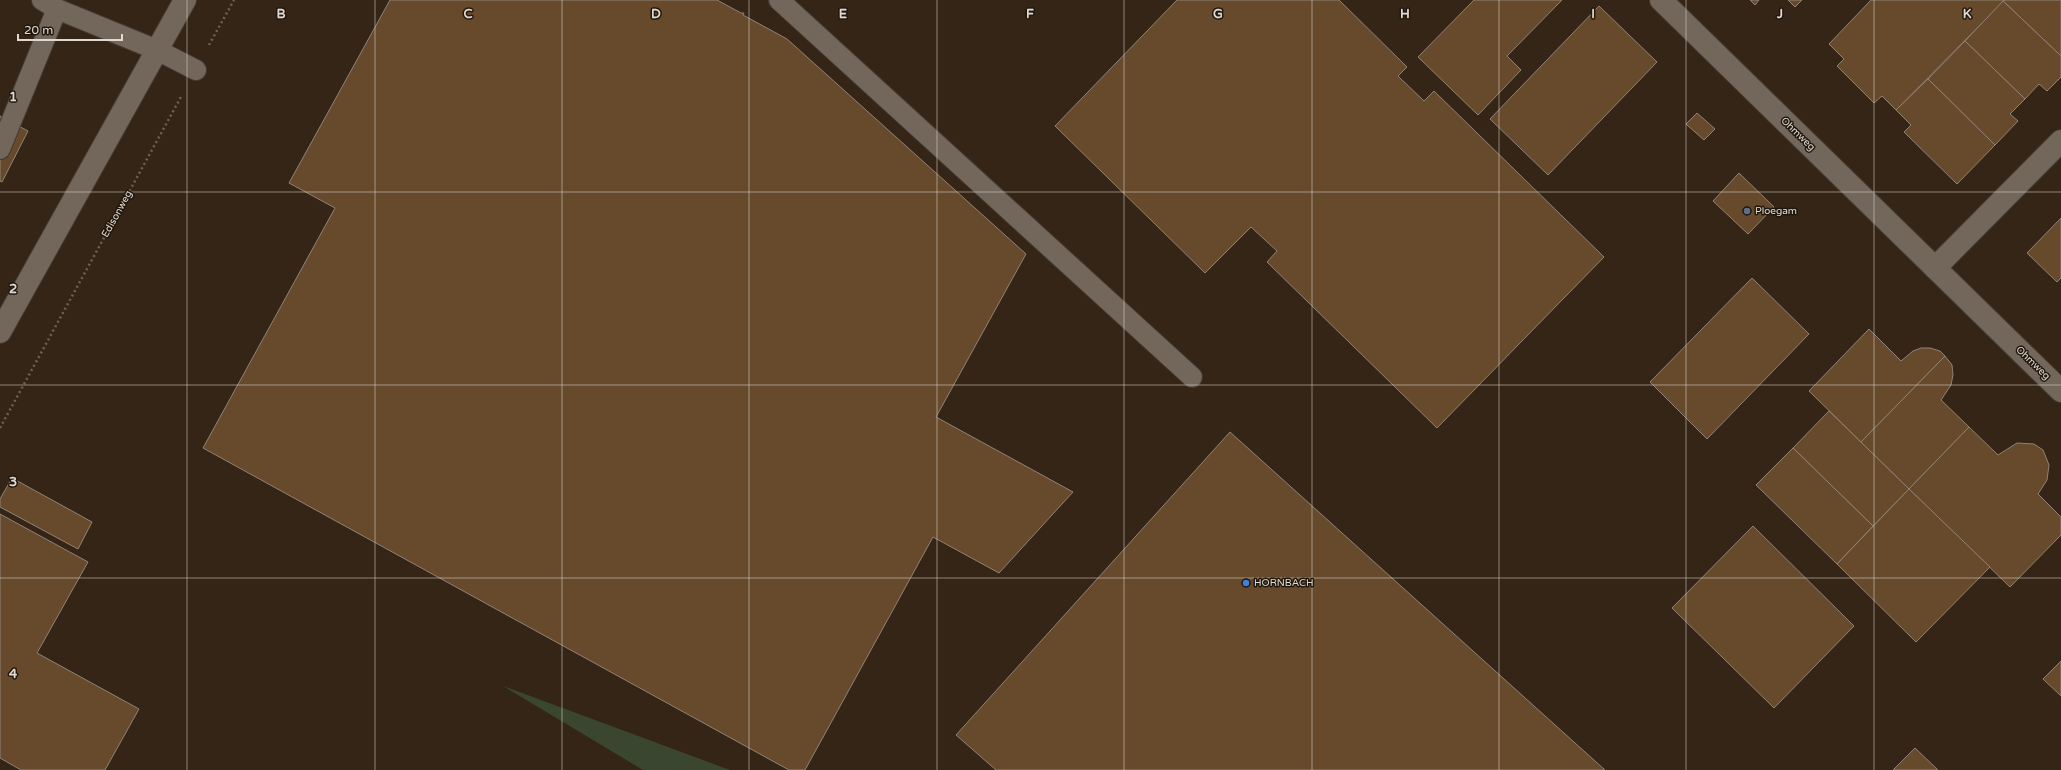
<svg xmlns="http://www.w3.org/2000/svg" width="2061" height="770" viewBox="0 0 2061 770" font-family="'Varela Round',sans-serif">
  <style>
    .built { fill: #342516 }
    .green { fill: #3a462f }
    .building { fill: #67492b; stroke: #908377 }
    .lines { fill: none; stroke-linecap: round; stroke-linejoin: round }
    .service-casing { stroke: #433b35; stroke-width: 22 }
    .minor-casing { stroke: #433b35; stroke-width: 24 }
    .tertiary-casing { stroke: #433b35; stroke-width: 24 }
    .path { stroke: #6a6259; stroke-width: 2.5; stroke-dasharray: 2 3; stroke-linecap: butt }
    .service { stroke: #73675b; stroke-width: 20 }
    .minor { stroke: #73675b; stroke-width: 22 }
    .tertiary { stroke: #73675b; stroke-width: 22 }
    .grid { fill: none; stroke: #e0d9d2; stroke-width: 1; stroke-opacity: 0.55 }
    .service-dot { fill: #5c6f8a; stroke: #20170d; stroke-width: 1.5 }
    .shop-dot { fill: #3f7fe0; stroke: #20170d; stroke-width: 1.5 }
    .labels { text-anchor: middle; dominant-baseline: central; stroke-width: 3; stroke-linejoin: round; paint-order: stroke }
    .street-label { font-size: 10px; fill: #e0d9d2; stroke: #20170d }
    .poi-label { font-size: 10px; fill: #e0d9d2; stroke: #20170d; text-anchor: start }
    .grid-label { font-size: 13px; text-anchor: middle; font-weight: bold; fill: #e0d9d2; stroke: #20170d; stroke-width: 3; stroke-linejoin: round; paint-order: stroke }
  </style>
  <rect width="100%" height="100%" fill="#2a2016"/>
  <!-- built -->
  <rect class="built" x="0" y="0" width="2061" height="770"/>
  <!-- green -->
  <polygon class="green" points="503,686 730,770 643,770"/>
  <!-- building -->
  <g class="building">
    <polygon points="390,0 717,0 741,13 744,13 743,15 787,39 1026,254 936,417 1073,492 999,573 933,537 805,770 789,770 203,448 335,208 289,183"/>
    <polygon points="1177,0 1339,0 1407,67 1398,76 1424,101 1434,91 1604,257 1437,428 1267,262 1277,251 1251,227 1205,273 1055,126"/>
    <polygon points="1474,0 1562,0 1507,56 1521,70 1478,115 1418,57"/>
    <polygon points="1750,0 1759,0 1755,5"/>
    <polygon points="1788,0 1802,0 1795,7"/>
    <polygon points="1871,0 2005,0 1896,110 1882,96 1874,103 1837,66 1844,59 1829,44"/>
    <polygon points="2005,0 2061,0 2061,56 2003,1"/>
    <polygon points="2003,1 2061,56 2061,77 2047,91 2039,84 2025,99 1965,41"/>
    <polygon points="1599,6 1657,62 1548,175 1490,119"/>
    <polygon points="1965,41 2025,99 2010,114 2018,121 1995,145 1928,79"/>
    <polygon points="1928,79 1995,145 1957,184 1904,132 1911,125 1896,110"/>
    <polygon points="1697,113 1715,129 1704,140 1686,124"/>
    <polygon points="0,116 28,131 2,182 0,181"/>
    <polygon points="1739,173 1774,207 1748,234 1713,201"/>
    <polygon points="2061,218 2061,278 2057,282 2027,253"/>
    <polygon points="1752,278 1809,334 1707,439 1650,382"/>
    <polygon points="1869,329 1901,361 1913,351 1921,348 1930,348 1940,351 1945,356 1861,442 1809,391"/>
    <polygon points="1945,356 1952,365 1953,375 1951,385 1941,400 1969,427 1909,489 1861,442"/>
    <polygon points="1829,411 1909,489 1873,526 1793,448"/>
    <polygon points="1969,427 1998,455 2017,443 2034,444 2043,450 2049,465 2047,480 2038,494 2061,517 2061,535 2010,587 1909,489"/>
    <polygon points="1230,432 1605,770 996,770 956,735"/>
    <polygon points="1793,448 1873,526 1837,564 1756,485"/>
    <polygon points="12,478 92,522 78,549 0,507 0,499"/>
    <polygon points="1909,489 1990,567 1916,642 1837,564"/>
    <polygon points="0,514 88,562 37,653 139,709 105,770 21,770 0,758"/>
    <polygon points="1753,526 1854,626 1774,708 1672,608"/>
    <polygon points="2061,661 2061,696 2043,679"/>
    <polygon points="1915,748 1938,770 1893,770"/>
  </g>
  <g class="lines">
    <!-- service casing -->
    <g class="service-casing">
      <g id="service">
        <polyline points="42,0 57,9 157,50 196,70"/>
        <polyline points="779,0 1192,377"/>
        <polyline points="0,149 57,9"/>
      </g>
    </g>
    <!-- minor casing -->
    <g class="minor-casing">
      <g id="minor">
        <polyline points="1661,0 2061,391"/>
        <polyline points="1935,268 2061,141"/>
      </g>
    </g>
    <!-- tertiary casing -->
    <g class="tertiary-casing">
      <polyline id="tertiary" points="0,332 185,0"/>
    </g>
    <!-- path -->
    <g class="path">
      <polyline points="209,45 234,0"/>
      <polyline points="0,428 182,95"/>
    </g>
    <!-- service -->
    <use href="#service" class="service"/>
    <!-- minor -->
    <use href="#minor" class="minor"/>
    <!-- tertiary -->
    <use href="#tertiary" class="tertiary"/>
  </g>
  <!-- grid -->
  <path class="grid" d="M187 0V770M375 0V770M562 0V770M749 0V770M937 0V770M1124 0V770M1312 0V770M1499 0V770M1686 0V770M1874 0V770M0 192H2061M0 385H2061M0 578H2061"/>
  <!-- markers -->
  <circle class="service-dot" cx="1747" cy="211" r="4"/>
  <circle class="shop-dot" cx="1246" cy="583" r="4"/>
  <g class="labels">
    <!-- street labels -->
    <g class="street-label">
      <text transform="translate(1798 134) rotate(44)">Ohmweg</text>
      <text transform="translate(117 214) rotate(-61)">Edisonweg</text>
      <text transform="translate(2033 363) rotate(44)">Ohmweg</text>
    </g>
    <!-- poi labels -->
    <g class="poi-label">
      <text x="1755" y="211">Ploegam</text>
      <text x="1254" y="583">HORNBACH</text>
    </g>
  </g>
  <g class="grid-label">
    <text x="281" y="18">B</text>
    <text x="468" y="18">C</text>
    <text x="656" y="18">D</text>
    <text x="843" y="18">E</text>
    <text x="1030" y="18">F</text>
    <text x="1218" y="18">G</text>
    <text x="1405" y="18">H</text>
    <text x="1593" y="18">I</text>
    <text x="1780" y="18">J</text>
    <text x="1967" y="18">K</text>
    <text x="13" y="101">1</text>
    <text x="13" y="293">2</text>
    <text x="13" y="486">3</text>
    <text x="13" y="678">4</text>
  </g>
  <!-- scale -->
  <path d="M18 34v6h104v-6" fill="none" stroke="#e0d9d2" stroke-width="2"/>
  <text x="24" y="34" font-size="12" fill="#e0d9d2" stroke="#20170d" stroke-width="3" paint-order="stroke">20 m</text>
</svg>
